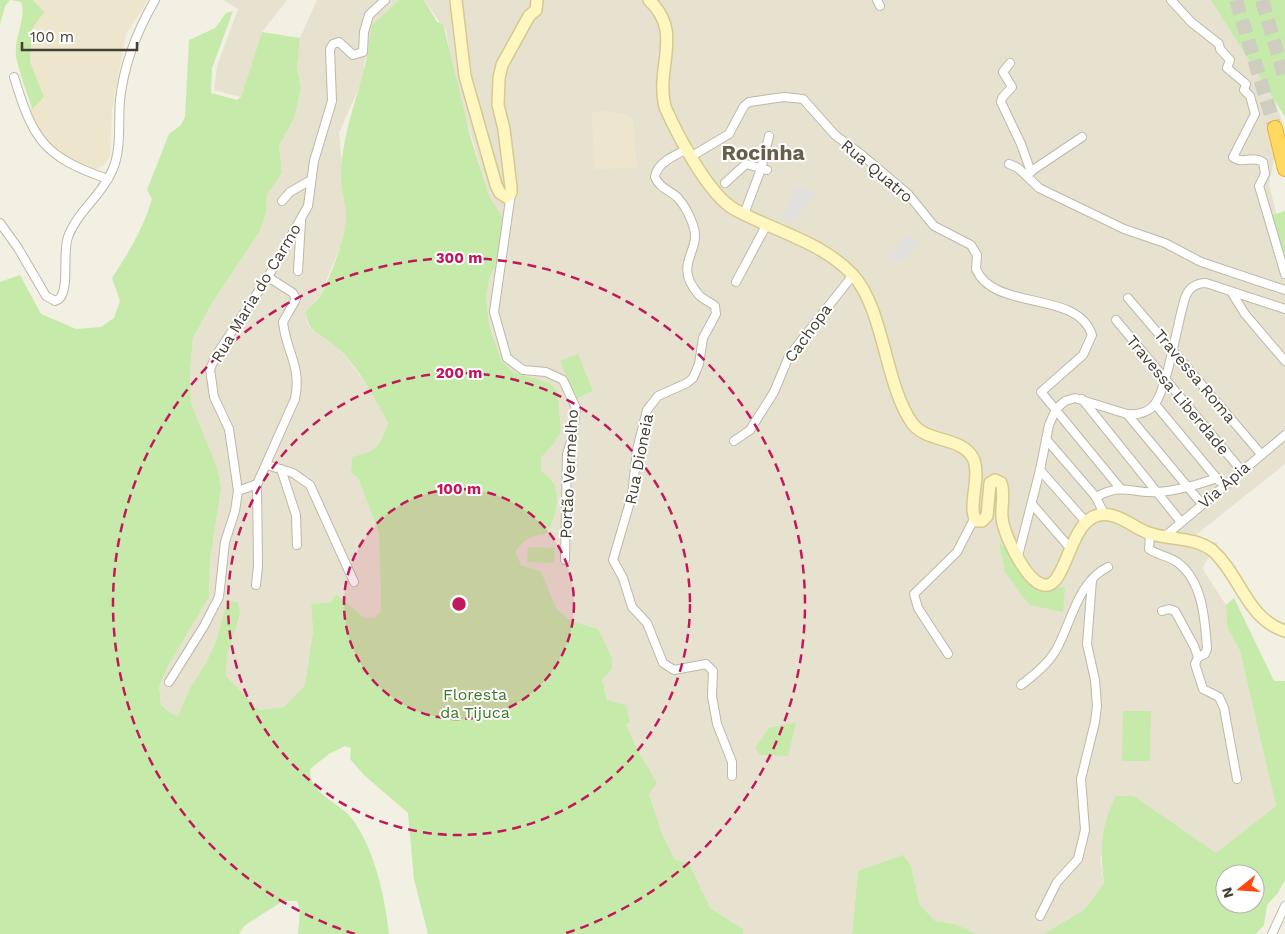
<svg xmlns="http://www.w3.org/2000/svg" width="1285" height="934" viewBox="0 0 1285 934" font-family="'Work Sans',sans-serif">
  <style>
    .residential { fill: #e7e2d0 }
    .education { fill: #ede6cc }
    .green { fill: #c6eaa9; fill-rule: evenodd }
    .parking { fill: #e2e0dc }
    .lines { fill: none; stroke-linecap: round; stroke-linejoin: round }
    .highway-tunnel { stroke: #cfccc0; stroke-width: 14; stroke-dasharray: 14 7; stroke-linecap: butt }
    .street-casing { stroke: #beb8a5; stroke-width: 10 }
    .secondary-casing { stroke: #d5c990; stroke-width: 14 }
    .highway-casing { stroke: #e5b12a; stroke-width: 16 }
    .street { stroke: #fff; stroke-width: 8 }
    .secondary { stroke: #fff6c0; stroke-width: 11 }
    .highway { stroke: #ffd961; stroke-width: 14 }
    .ring { fill: none; stroke: #c2185b; stroke-width: 2.5; stroke-dasharray: 9 6 }
    .labels { text-anchor: middle; dominant-baseline: central; stroke-width: 4; stroke-linejoin: round; paint-order: stroke }
    .street-label { font-size: 16px; fill: #443f33; stroke: #fff }
    .park-label { font-size: 16px; fill: #3c7824; stroke: #fff }
    .district-label { font-size: 21px; font-weight: bold; fill: #685e49; stroke: #fff }
    .centre { fill: #c2185b; stroke: #fff; stroke-width: 2.5 }
    .ring-label { font-size: 15px; text-anchor: middle; font-weight: bold; fill: #c2185b; stroke: #fff; stroke-width: 4; stroke-linejoin: round; paint-order: stroke }
  </style>
  <rect width="100%" height="100%" fill="#f2efe3"/>
  <!-- residential -->
  <g class="residential">
    <polygon points="223,0 287,0 262,32 241,97 214,90 217,66 238,9"/>
    <polygon points="317,0 399,0 371,26 370,47 364,63 364,76 339,133 347,220 344,237 320,296 306,311 307,323 312,330 335,345 349,361 370,389 388,423 380,444 373,452 352,457 351,472 358,478 379,533 381,611 374,618 362,617 336,594 333,602 311,604 313,631 305,685 284,707 259,710 226,676 227,656 240,614 227,601 216,641 206,663 190,688 178,716 170,713 161,703 159,687 168,666 209,597 210,558 198,421 191,403 190,372 193,338 212,303 260,231 266,213 267,195 282,173 279,146 295,116 301,88 297,67 300,38"/>
    <polygon points="424,0 1283,0 1285,20 1271,89 1282,122 1269,184 1285,249 1285,464 1192,538 1218,543 1202,568 1226,605 1227,627 1240,651 1276,806 1216,854 1134,796 1100,858 1104,883 1084,910 1043,934 977,934 955,924 935,921 920,905 911,866 858,871 852,934 743,934 743,929 710,908 689,863 675,861 661,833 649,793 646,766 629,734 626,724 629,723 607,700 602,680 612,669 598,629 571,621 556,608 541,571 521,565 516,550 523,540 536,534 546,534 553,481 541,470 540,457 553,445 561,432 558,392 550,383 513,372 501,360 489,323 486,297 490,276 500,255 490,198 455,81 446,31"/>
  </g>
  <!-- education -->
  <g class="education">
    <polygon points="33,0 148,0 126,34 112,110 110,157 103,166 90,171 44,142 29,111 44,97 30,62 32,29 43,12"/>
    <polygon points="604,111 625,114 633,119 637,168 594,169 592,112"/>
  </g>
  <!-- green -->
  <g class="green">
    <path d="M0 0H33L44 12 32 29 30 62 44 97 32 109C27 92 19 73 16 56 14 38 27 17 21 2L10 0 5 6 0 24Z"/>
    <path d="M399 0H424L437 22 443 24 471 139 490 198 502 217 505 231 500 255 490 276 486 297 489 324 501 360 513 372 550 383 558 392 561 432 553 445 541 457V470C545 474 551 478 553 482 561 498 555 520 546 534 532 535 524 539 516 551L521 565 541 571 556 608 571 621 598 629 612 658V669L602 680 607 700 626 705 630 723 626 724 638 751 657 783 649 794 662 834 675 860 689 863 710 908 743 929V934H428L414 879 408 813 364 775 350 759 351 748 345 746 329 754 310 769C309 795 339 801 353 820 375 851 385 897 389 934H298L300 910 297 901H283L244 926 239 934H0V282L20 275 41 314 76 329 101 327 114 318 120 301 112 278C129 252 143 229 152 199L147 190 169 134 181 125 185 117 189 40 215 28 226 13 233 11 212 68 211 93 237 100 241 97 262 32 300 38 297 67 301 88 295 116 279 146 282 173 267 195 266 213 260 231 212 303 193 338 190 372 191 403 217 468 221 488 210 558 209 597 168 666 159 687 161 704 170 713 178 716 190 688 206 663 216 641 227 601 238 602 240 614 227 656 226 676 259 710 284 707 305 685 313 631 311 604 332 602 336 594 363 617 374 618 381 611 379 533 358 478 351 472 352 457C379 450 378 449 388 423 373 395 358 365 333 344 319 332 307 333 306 311 310 307 315 302 319 298 327 286 347 234 346 219 346 204 341 189 341 174 341 163 343 151 345 140 353 101 369 66 371 26Z"/>
    <polygon points="1211,0 1285,0 1285,117"/>
    <polygon points="1285,211 1285,267 1270,216"/>
    <polygon points="578,354 593,391 575,399 560,361"/>
    <polygon points="999,542 1018,562 1036,591 1065,587 1063,612 1030,605 1024,598 1005,572"/>
    <polygon points="528,547 555,548 554,563 527,562"/>
    <path d="M1234 598 1274 681H1285V880L1278 893 1267 905 1264 925 1256 934H1043L1084 910 1104 883C1100 848 1100 828 1116 796H1134L1216 853 1276 806 1240 651 1227 627 1226 605ZM1225 874H1255V904H1225Z"/>
    <polygon points="1123,711 1151,711 1150,761 1122,761"/>
    <polygon points="796,722 788,756 760,755 755,748 769,728"/>
    <polygon points="903,855 911,866 920,905 935,921 955,924 977,934 852,934 858,871"/>
  </g>
  <!-- parking -->
  <g class="parking">
    <polygon points="794,186 816,193 792,223 784,218"/>
    <polygon points="906,235 910,235 919,242 904,260 894,263 890,258"/>
  </g>
  <g class="lines">
    <!-- highway-tunnel -->
    <g class="highway-tunnel">
      <polyline points="1236,0 1275,128"/>
      <polyline points="1262,0 1285,79"/>
    </g>
    <!-- street casing -->
    <g class="street-casing">
      <g id="street">
        <polyline points="877,0 880,6"/>
        <path d="M1171 0 1191 22 1219 44 1220 49 1230 60 1227 68 1246 84 1244 90 1250 96 1255 114 1233 157C1242 165 1253 155 1263 162L1265 174 1259 186 1285 274"/>
        <polyline points="1010,63 1003,72 1012,87 1002,98 1001,102 1021,144 1031,172"/>
        <path d="M14 77C33 139 43 157 108 179"/>
        <path d="M688 149C677 154 656 163 655 177 659 188 670 190 678 198 684 205 690 216 693 225 703 252 671 263 699 295 704 300 710 302 715 306L716 314 703 338 699 364 693 378 687 383 658 396 647 410 637 450 632 495 613 560 623 578 632 607 647 623 663 663 674 670 706 664 713 671 712 696 717 724 732 762V776"/>
        <path d="M692 156 729 134 744 106 749 102 784 97 803 99 835 135 862 155 908 194 934 226 971 245 977 255 976 269C994 312 1077 289 1092 335L1083 355 1041 392 1120 488"/>
        <polyline points="1009,164 1018,168 1039,188 1124,229 1165,243 1201,262 1285,290"/>
        <polyline points="1027,174 1082,137"/>
        <polyline points="725,183 746,164 767,170"/>
        <polyline points="511,193 494,312 507,358 523,370 546,372 563,380 576,408 573,435 567,454 565,560"/>
        <polyline points="282,201 290,192 311,180"/>
        <polyline points="744,214 761,169 769,136"/>
        <path d="M0 223 18 248 46 296 55 301 59 299C70 289 62 253 68 237 77 212 102 195 112 171 122 150 118 122 120 100 124 63 137 31 155 0"/>
        <polyline points="298,271 301,221"/>
        <polyline points="736,282 767,224"/>
        <polyline points="1232,293 1245,314 1285,361"/>
        <polyline points="1128,298 1261,454"/>
        <polyline points="1116,320 1241,470"/>
        <polyline points="1082,399 1181,522"/>
        <polyline points="1155,404 1219,481"/>
        <polyline points="1127,414 1202,504"/>
        <polyline points="1046,439 1096,497 1104,514"/>
        <polyline points="734,441 750,430 774,392 789,356 853,275"/>
        <polyline points="267,465 293,473 310,485 354,582"/>
        <polyline points="281,469 296,515 297,545"/>
        <polyline points="1040,470 1086,522"/>
        <polyline points="238,491 257,484"/>
        <path d="M1096 497C1124 482 1131 494 1157 492 1178 491 1197 485 1217 478"/>
        <polyline points="1032,504 1070,548"/>
        <path d="M1150 534 1149 549C1157 555 1168 556 1177 562 1203 581 1205 620 1207 649L1205 654 1198 657"/>
        <polyline points="1164,537 1285,435"/>
        <path d="M1018 556 1040 470 1049 425 1056 409 1065 401 1075 398 1127 414C1137 415 1148 413 1155 404 1168 385 1177 324 1185 298 1188 289 1195 283 1206 283L1285 309"/>
        <path d="M256 585 258 566 257 484 295 399C302 366 286 352 283 322L296 299 293 293 268 277"/>
        <polyline points="1162,611 1169,609 1175,611 1194,646 1198,657 1195,664 1203,689 1219,697 1224,708 1237,779"/>
        <polyline points="948,654 918,608 914,594 957,552 974,519"/>
        <polyline points="169,682 204,626 219,597 225,542 235,511 238,491 229,429 214,397 210,369 217,354 268,277 308,206 314,161 332,101 330,49 333,44 339,42 353,55 363,52 364,32 369,15 385,0"/>
        <path d="M1021 685C1034 675 1048 664 1056 650 1072 622 1077 582 1108 567"/>
        <polyline points="1040,916 1057,882 1078,859 1085,830 1081,779 1095,722 1097,706 1095,680 1087,644 1092,580"/>
        <polyline points="1272,934 1285,906"/>
      </g>
    </g>
    <!-- secondary casing -->
    <g class="secondary-casing">
      <g id="secondary">
        <polyline points="456,0 465,76 496,185 500,193 506,197 511,193 511,187 504,129 498,105 499,78 502,65 529,16 536,10 537,0"/>
        <path d="M649 0C684 33 655 66 665 107 677 134 708 194 734 209 773 231 821 241 853 275 884 309 885 385 912 423 926 443 961 436 973 458 982 476 966 510 977 521H982L987 516 990 483 995 480 1001 483C1005 493 1001 506 1002 517 1003 533 1023 573 1037 582 1071 604 1064 500 1114 516 1128 520 1138 531 1152 534 1171 540 1196 537 1213 551 1240 575 1247 619 1285 631"/>
      </g>
    </g>
    <!-- highway casing -->
    <g class="highway-casing">
      <polyline id="highway" points="1275,128 1285,169"/>
    </g>
    <!-- street -->
    <use href="#street" class="street"/>
    <!-- secondary -->
    <use href="#secondary" class="secondary"/>
    <!-- highway -->
    <use href="#highway" class="highway"/>
  </g>
  <!-- distance rings -->
  <circle cx="459" cy="604" r="115" fill="#c2185b" fill-opacity=".12"/>
  <g class="ring">
    <circle cx="459" cy="604" r="115"/>
    <circle cx="459" cy="604" r="231"/>
    <path d="M355 934A346 346 0 1 1 563 934"/>
  </g>
  <g class="labels">
    <!-- street labels -->
    <g class="street-label">
      <text transform="translate(877 171) rotate(40)">Rua Quatro</text>
      <text transform="translate(256 293) rotate(-59)">Rua Maria do Carmo</text>
      <text transform="translate(808 333) rotate(-54)">Cachopa</text>
      <text transform="translate(1195 376) rotate(50)">Travessa Roma</text>
      <text transform="translate(1178 395) rotate(50)">Travessa Liberdade</text>
      <text transform="translate(639 459) rotate(-79)">Rua Dioneia</text>
      <text transform="translate(569 474) rotate(-87)">Portão Vermelho</text>
      <text transform="translate(1224 485) rotate(-41)">Via Ápia</text>
    </g>
    <!-- park labels -->
    <g class="park-label">
      <text x="475" y="694">Floresta<tspan x="475" dy="18">da Tijuca</tspan></text>
    </g>
    <!-- district labels -->
    <g class="district-label">
      <text x="763" y="152">Rocinha</text>
    </g>
  </g>
  <circle cx="459" cy="604" r="8" class="centre"/>
  <g class="ring-label">
    <text x="459" y="263">300 m</text>
    <text x="459" y="378">200 m</text>
    <text x="459" y="494">100 m</text>
  </g>
  <!-- north arrow -->
  <g transform="translate(1240 889) rotate(253)"><circle r="24" fill="#ffffff" stroke="#b4b2ad"/>
  <path d="M0-4L9 19L0 12L-9 19Z" fill="#ff480d"/>
  <text y="-8" font-size="14" font-weight="bold" text-anchor="middle" fill="#443f33">N</text>
  </g>
  <!-- scale -->
  <path d="M22 42v8h115v-8" fill="none" stroke="#443f33" stroke-width="2.5"/>
  <text x="30" y="42" font-size="15" fill="#443f33" stroke="#ffffff" stroke-width="4" paint-order="stroke">100 m</text>
</svg>
